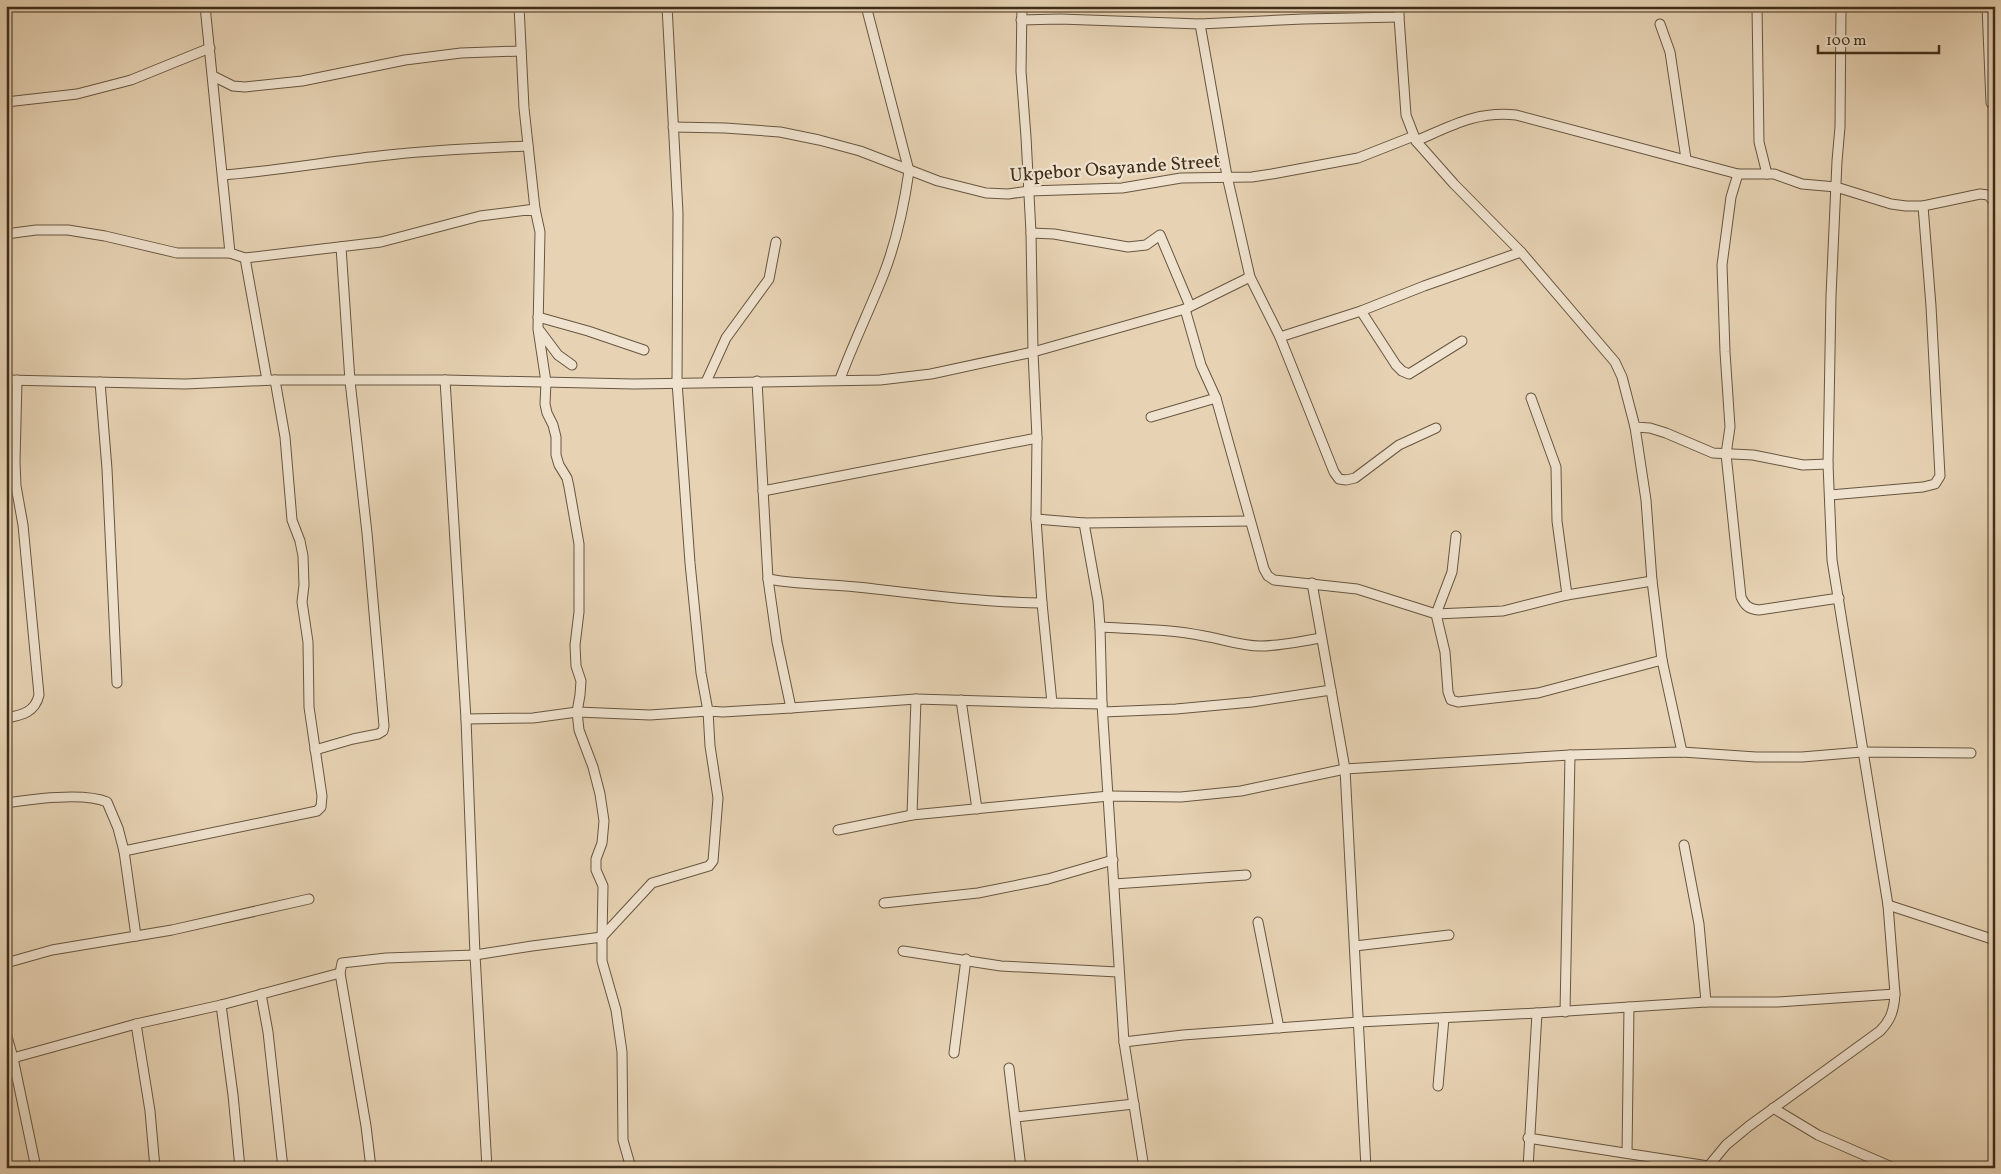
<svg xmlns="http://www.w3.org/2000/svg" width="2001" height="1174" viewBox="0 0 2001 1174" font-family="Vollkorn,serif">
  <style>
    .lines { fill: none; stroke-linecap: round; stroke-linejoin: round }
    .minor-casing { stroke: #685640; stroke-width: 11 }
    .minor { stroke: #efe2ce; stroke-width: 9 }
    .labels { text-anchor: middle; dominant-baseline: central; stroke-width: 4.5; stroke-linejoin: round; paint-order: stroke }
    .street-label { font-size: 19px; fill: #3e2d19; stroke: #efe2ce }
  </style>
  <rect width="100%" height="100%" fill="#e7d3b4"/>
  <filter id="stains"><feTurbulence type="fractalNoise" baseFrequency=".004" numOctaves="4"/><feColorMatrix values="0 0 0 0 .2 0 0 0 0 .09 0 0 0 0 .02 0 0 0 .5 -.17"/></filter>
  <radialGradient id="worn" r=".72"><stop offset=".6" stop-color="#630" stop-opacity="0"/><stop offset="1" stop-color="#630" stop-opacity=".3"/></radialGradient>
  <g class="lines">
    <!-- minor casing -->
    <g class="minor-casing">
      <g id="minor">
        <polyline points="205,6 230,253"/>
        <polyline points="519,6 524,108 535,209"/>
        <polyline points="667,6 678,213 677,382 690,563 701,673 708,711 723,712 791,708 916,699 1052,703"/>
        <polyline points="1757,6 1759,142 1767,174"/>
        <polyline points="1987,6 1991,103"/>
        <polyline points="1021,20 1060,19 1200,24 1303,19 1399,17 1399,6"/>
        <polyline points="1200,24 1227,176 1250,277 1280,337 1361,311 1424,286 1521,252 1454,184 1416,141 1406,115 1399,17"/>
        <polyline points="1660,24 1670,52 1686,159"/>
        <polyline points="213,76 233,86 245,87 302,81 405,60 461,53 521,51"/>
        <polyline points="6,102 77,94 131,80 210,48"/>
        <polyline points="673,127 725,128 780,132 819,140 860,151 938,181 986,193 1008,194 1029,191 1122,188 1181,178 1252,177 1272,174 1358,158 1414,136"/>
        <path d="M1416 141C1451 126 1476 111 1516 115L1738 174H1774L1802 184 1836 187 1891 204 1906 206H1923L1980 194 1988 195 1995 203"/>
        <path d="M1738 174 1731 197 1722 265 1725 352 1730 427 1726 454 1741 597C1745 606 1749 609 1759 610L1839 598"/>
        <path d="M223 175C275 171 326 162 379 156 428 150 478 148 528 146"/>
        <polyline points="1031,233 1054,234 1128,247 1146,245 1160,235 1190,306"/>
        <polyline points="6,234 36,230 68,230 105,236 177,253 230,253 245,258 267,380"/>
        <polyline points="1521,252 1615,362 1622,377 1635,427 1650,428 1666,433 1713,453 1753,455 1803,465 1828,464 1831,296 1837,161 1840,127 1841,6"/>
        <polyline points="245,258 381,242 480,216 535,209 540,232 538,329 546,382 545,404 547,413 553,425 556,437 556,455 559,465 567,478 569,487 579,544 579,612 575,645 576,666 581,681 580,695 577,712 579,730 593,767 600,794 604,821 602,843 596,859 596,870 603,886 602,937"/>
        <polyline points="1185,309 1201,365 1216,398 1264,569 1268,576 1274,580 1357,589 1436,614 1503,611 1567,595 1652,581"/>
        <polyline points="1361,311 1396,365 1402,371 1409,374 1462,341"/>
        <polyline points="538,317 588,331 644,350"/>
        <polyline points="540,331 558,355 572,365"/>
        <polyline points="1280,337 1334,472 1339,479 1346,480 1355,478 1399,445 1436,428"/>
        <path d="M840 379C853 344 869 311 883 276 896 243 904 206 909 171L866 6"/>
        <polyline points="6,380 185,384 275,380 445,380 634,384 880,380 931,374 1033,352 1031,233 1026,137 1021,71 1022,6"/>
        <polyline points="445,380 466,719 475,955 487,1168"/>
        <polyline points="757,381 768,579 777,642 791,708"/>
        <polyline points="100,382 107,469 117,683"/>
        <polyline points="706,382 726,338 769,279 776,242"/>
        <polyline points="1531,398 1556,467 1557,521 1567,595"/>
        <polyline points="1151,417 1216,398"/>
        <polyline points="1635,427 1646,500 1652,581 1662,660 1682,752"/>
        <polyline points="763,491 1037,438"/>
        <polyline points="1830,495 1923,487 1935,484 1940,476 1931,306 1923,206"/>
        <polyline points="1036,519 1084,523 1250,521"/>
        <polyline points="1084,523 1098,601 1100,627 1102,704 1124,1042 1144,1168"/>
        <polyline points="1456,536 1452,572 1436,614 1445,652 1448,692 1451,700 1458,702 1538,693 1662,660"/>
        <path d="M768 579C801 585 834 584 867 588 926 595 982 602 1042 603"/>
        <polyline points="1312,583 1345,769 1366,1168"/>
        <path d="M1100 627C1135 629 1170 629 1204 636 1223 639 1240 646 1260 646 1281 646 1301 641 1321 638"/>
        <polyline points="961,700 977,809"/>
        <polyline points="1102,704 1052,703 1042,603 1036,519 1037,438 1033,352 1185,309 1250,277"/>
        <polyline points="1103,712 1176,709 1252,702 1331,690"/>
        <path d="M6 718C23 715 35 712 39 695L23 525 16 486 15 462 17 380"/>
        <polyline points="466,719 533,718 577,712 650,715 708,711 710,746 718,798 713,861 709,866 652,883 602,937"/>
        <polyline points="315,750 353,739 378,734 383,731 384,726 367,533 350,381 341,247"/>
        <path d="M6 803C32 799 84 792 107 802L118 828 124 851 136 936 52 950 6 963"/>
        <polyline points="912,815 916,699"/>
        <polyline points="838,830 912,815 1109,796 1181,797 1241,791 1345,769 1570,755 1682,752 1756,757 1802,757 1862,752 1971,753"/>
        <polyline points="1684,845 1699,924 1706,1002"/>
        <polyline points="124,851 317,811 321,807 322,796 309,707 308,642 302,602 304,585 303,556 300,541 292,520 285,437 275,380"/>
        <polyline points="1114,884 1246,875"/>
        <polyline points="884,903 978,893 1048,879 1113,860"/>
        <polyline points="1888,905 1995,940"/>
        <polyline points="1258,922 1279,1028"/>
        <polyline points="136,936 172,930 309,899"/>
        <polyline points="1355,946 1449,935"/>
        <polyline points="903,951 1001,966 1118,972"/>
        <polyline points="261,994 268,1032 283,1168"/>
        <polyline points="221,1005 233,1095 240,1168"/>
        <polyline points="1565,1012 1570,755"/>
        <polyline points="136,1024 150,1111 155,1168"/>
        <polyline points="6,1033 13,1058 6,1060"/>
        <polyline points="1124,1042 1183,1035 1359,1022 1537,1013 1706,1002 1777,1002 1895,994"/>
        <polyline points="954,1053 966,959"/>
        <polyline points="1009,1068 1021,1168"/>
        <polyline points="1438,1086 1444,1018"/>
        <polyline points="1773,1108 1818,1135 1894,1168"/>
        <polyline points="1016,1117 1134,1104"/>
        <polyline points="1528,1138 1708,1166"/>
        <polyline points="1627,1153 1629,1007"/>
        <polyline points="36,1168 13,1058 136,1024 221,1005 340,973"/>
        <polyline points="371,1168 366,1126 340,973 342,963 386,958 475,955 532,946 602,937 602,961 616,1010 622,1052 623,1140 631,1168"/>
        <polyline points="1233,1168 1240,1167"/>
        <polyline points="1528,1168 1537,1013"/>
        <path d="M1707 1168 1726 1145 1749 1126 1880 1031C1891 1020 1894 1010 1895 994L1888 905 1832 560 1828 464"/>
      </g>
    </g>
    <!-- minor -->
    <use href="#minor" class="minor"/>
  </g>
  <g class="labels">
    <!-- street labels -->
    <g class="street-label">
      <text transform="translate(1115 169) rotate(-4)">Ukpebor Osayande Street</text>
    </g>
  </g>
  <!-- margin -->
  <rect width="2001" height="1174" fill="none" stroke="#e7d3b4" stroke-width="25"/>
  <rect x="8" y="8" width="1986" height="1159" fill="none" stroke="#3e2d19" stroke-width="2.5"/>
  <rect x="12" y="12" width="1976" height="1149" fill="none" stroke="#3e2d19"/>
  <!-- scale -->
  <path d="M1818 45v8h121v-8" fill="none" stroke="#3e2d19" stroke-width="2.5"/>
  <text x="1826" y="45" font-size="15" fill="#3e2d19" stroke="#efe2ce" stroke-width="4" paint-order="stroke">100 m</text>
  <rect width="100%" height="100%" filter="url(#stains)"/>
  <rect width="100%" height="100%" fill="url(#worn)"/>
</svg>
